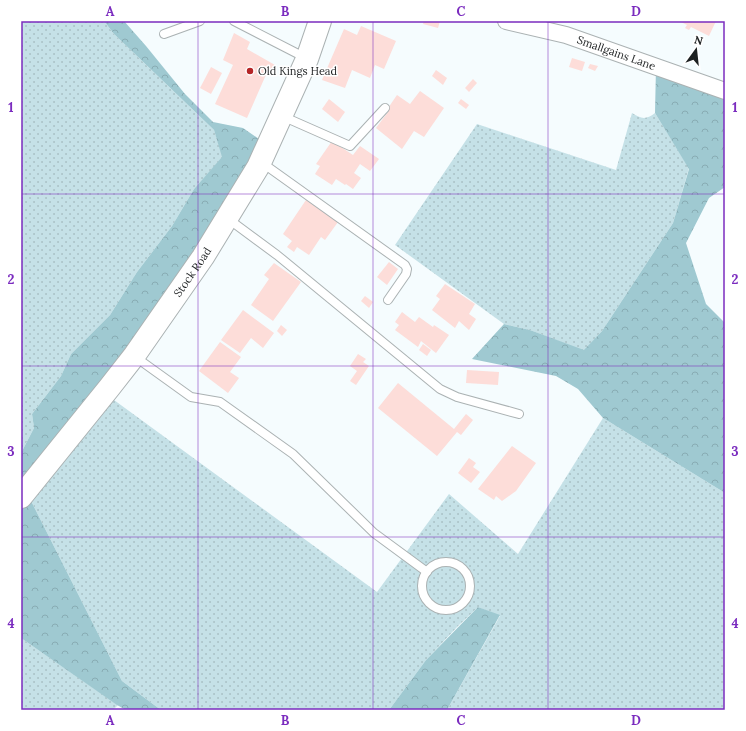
<svg xmlns="http://www.w3.org/2000/svg" width="746" height="731" viewBox="0 0 746 731" font-family="Lora,serif">
  <style>
    .grass { fill: url(#grass-dots) }
    .forest { fill: url(#forest-crowns) }
    .building { fill: #fdddd9 }
    .lines { fill: none; stroke-linecap: round; stroke-linejoin: round }
    .service-casing { stroke: #abb2b3; stroke-width: 10 }
    .minor-casing { stroke: #abb2b3; stroke-width: 18 }
    .secondary-casing { stroke: #abb2b3; stroke-width: 24 }
    .service { stroke: #fff; stroke-width: 8 }
    .minor { stroke: #fff; stroke-width: 16 }
    .secondary { stroke: #fff; stroke-width: 22 }
    .grid { fill: none; stroke: #7b2cbf; stroke-width: 1; stroke-opacity: 0.55 }
    .poi-dot { fill: #b52526; stroke: #fff; stroke-width: 1.5 }
    .labels { text-anchor: middle; dominant-baseline: central; stroke-width: 3; stroke-linejoin: round; paint-order: stroke }
    .street-label { font-size: 11px; fill: #1e2122; stroke: #fff }
    .poi-label { font-size: 11px; fill: #1e2122; stroke: #fff; text-anchor: start }
    .neatline { fill: none; stroke: #7b2cbf; stroke-width: 1.5 }
    .grid-label { font-size: 13px; text-anchor: middle; font-weight: bold; fill: #7b2cbf }
  </style>
  <defs>
    <pattern id="grass-dots" width="8" height="8" patternUnits="userSpaceOnUse"><rect width="8" height="8" fill="#c5e1e7"/><path d="M2 2h.1M6 6h.1" fill="none" stroke="#a9c1c6" stroke-width="1.8" stroke-linecap="round"/></pattern>
    <pattern id="forest-crowns" width="20" height="18" patternUnits="userSpaceOnUse"><rect width="20" height="18" fill="#9fc9d1"/><path d="M2 6a3 3 0 1 1 6 0M12 15a3 3 0 1 1 6 0" fill="none" stroke="#88acb3"/></pattern>
  </defs>
  <rect width="100%" height="100%" fill="#f5fcfe"/>
  <!-- grass -->
  <g class="grass">
    <polygon points="21,21 104,21 114,34 214,130 223,157 194,189 172,226 137,272 110,315 71,354 61,376 32,414 34,428 21,453"/>
    <path d="M632 113C641 119 646 120 655 113L689 168 673 223 602 331 584 351 530 330 504 324 395 245 477 124 616 170Z"/>
    <polygon points="102,381 114,400 377,592 449,494 518,554 603,418 725,493 725,710 447,710 500,616 478,607 458,626 426,660 389,710 161,710 122,681 26,491"/>
    <polygon points="21,638 118,705 113,710 21,710"/>
  </g>
  <!-- forest -->
  <g class="forest">
    <polygon points="104,21 124,21 146,46 185,94 213,122 243,128 259,139 258,167 26,491 122,681 161,710 126,710 117,705 21,638 21,453 34,428 32,414 61,376 71,354 110,315 137,272 172,226 194,189 222,157 214,130 114,34"/>
    <polygon points="656,67 725,91 725,187 709,198 686,243 706,304 725,323 725,493 603,418 578,389 556,376 472,359 504,324 530,330 584,350 602,331 673,223 689,169 655,113"/>
    <polygon points="478,607 500,615 447,710 389,710 426,660"/>
  </g>
  <!-- building -->
  <g class="building">
    <polygon points="424,21 440,21 438,28 423,24"/>
    <polygon points="679,21 716,21 709,36 691,27 689,30 685,28 687,25"/>
    <polygon points="361,26 396,41 384,69 375,65 370,78 352,70 345,88 322,80 344,29 357,35"/>
    <polygon points="234,33 250,42 247,49 275,65 265,77 247,118 215,104 233,65 223,60"/>
    <polygon points="572,58 585,62 582,71 569,67"/>
    <polygon points="590,64 598,66 595,71 588,68"/>
    <polygon points="211,67 222,73 211,94 200,88"/>
    <polygon points="436,70 447,78 443,85 432,76"/>
    <polygon points="473,79 477,83 469,92 465,88"/>
    <polygon points="420,91 444,108 424,137 414,131 402,149 376,128 388,112 386,111 397,95 410,104"/>
    <polygon points="329,99 345,112 338,122 322,109"/>
    <polygon points="461,99 469,105 466,109 458,103"/>
    <polygon points="332,141 353,155 360,146 379,159 370,171 360,164 354,173 361,178 353,189 346,184 345,185 336,179 332,185 315,174 320,166 316,164"/>
    <polygon points="306,200 338,222 325,240 321,237 309,255 297,247 294,252 287,247 292,241 283,234"/>
    <polygon points="389,262 398,269 387,285 377,277"/>
    <polygon points="274,263 301,282 273,321 251,305 269,279 264,275"/>
    <polygon points="445,284 475,304 469,314 476,319 469,330 459,321 455,328 432,310 440,299 436,296"/>
    <polygon points="365,296 373,302 369,308 361,301"/>
    <polygon points="243,310 274,333 263,348 251,338 240,353 221,340"/>
    <polygon points="402,312 415,322 419,317 433,327 434,325 449,335 436,353 421,341 418,347 395,330 399,325 395,322"/>
    <polygon points="281,325 287,330 282,336 277,331"/>
    <polygon points="220,342 241,357 230,372 239,378 228,393 199,371"/>
    <polygon points="423,344 431,350 427,356 419,350"/>
    <polygon points="358,354 366,359 363,362 369,366 356,385 350,381 357,371 350,366"/>
    <polygon points="467,370 499,372 498,385 466,383"/>
    <polygon points="398,383 454,429 466,414 473,420 461,435 457,432 437,456 378,408"/>
    <polygon points="512,446 536,463 516,491 502,501 496,496 494,500 478,489"/>
    <polygon points="469,458 476,463 473,467 480,472 471,483 458,473"/>
  </g>
  <g class="lines">
    <!-- service casing -->
    <g class="service-casing">
      <g id="service">
        <polyline points="234,21 306,58"/>
        <polyline points="164,34 200,21"/>
        <polyline points="282,116 350,146 385,108"/>
        <polyline points="261,162 405,265 407,269 406,274 388,300"/>
        <polyline points="227,218 277,255 440,389 457,397 519,414"/>
        <polyline points="134,356 191,397 220,402 293,454 374,533 427,572"/>
        <circle cx="446" cy="586" r="24"/>
      </g>
    </g>
    <!-- minor casing -->
    <g class="minor-casing">
      <g id="minor">
        <path id="s1" d="M506 21 566 35 725 91"/>
      </g>
    </g>
    <!-- secondary casing -->
    <g class="secondary-casing">
      <g id="secondary">
        <path id="s2" d="M21 497 109 388 134 356 203 257 258 167 307 59 320 21"/>
      </g>
    </g>
    <!-- service -->
    <use href="#service" class="service"/>
    <!-- minor -->
    <use href="#minor" class="minor"/>
    <!-- secondary -->
    <use href="#secondary" class="secondary"/>
  </g>
  <!-- grid -->
  <path class="grid" d="M198 21V710M373 21V710M548 21V710M21 194H725M21 366H725M21 537H725"/>
  <!-- markers -->
  <circle class="poi-dot" cx="250" cy="71" r="4"/>
  <g class="labels">
    <!-- street labels -->
    <g class="street-label">
      <text stroke="none"><textPath href="#s1" startOffset="115">Smallgains Lane</textPath></text>
      <text stroke="none"><textPath href="#s2" startOffset="283">Stock Road</textPath></text>
    </g>
    <!-- poi labels -->
    <g class="poi-label">
      <text x="258" y="71">Old Kings Head</text>
    </g>
  </g>
  <!-- border -->
  <rect width="746" height="731" fill="none" stroke="#ffffff" stroke-width="44"/>
  <!-- north arrow -->
  <g transform="translate(696 50) rotate(15)" stroke="#ffffff" stroke-width="3" paint-order="stroke">
  <path d="M0-3L7 15L0 10L-7 15Z" fill="#1e2122"/>
  <text y="-6" font-size="11" font-weight="bold" text-anchor="middle" fill="#1e2122">N</text>
  </g>
  <rect x="22" y="22" width="702" height="687" class="neatline"/>
  <g class="grid-label">
    <text x="110" y="16">A</text>
    <text x="285" y="16">B</text>
    <text x="461" y="16">C</text>
    <text x="636" y="16">D</text>
    <text x="11" y="112">1</text>
    <text x="735" y="112">1</text>
    <text x="11" y="284">2</text>
    <text x="735" y="284">2</text>
    <text x="11" y="456">3</text>
    <text x="735" y="456">3</text>
    <text x="11" y="628">4</text>
    <text x="735" y="628">4</text>
    <text x="110" y="725">A</text>
    <text x="285" y="725">B</text>
    <text x="461" y="725">C</text>
    <text x="636" y="725">D</text>
  </g>
</svg>
